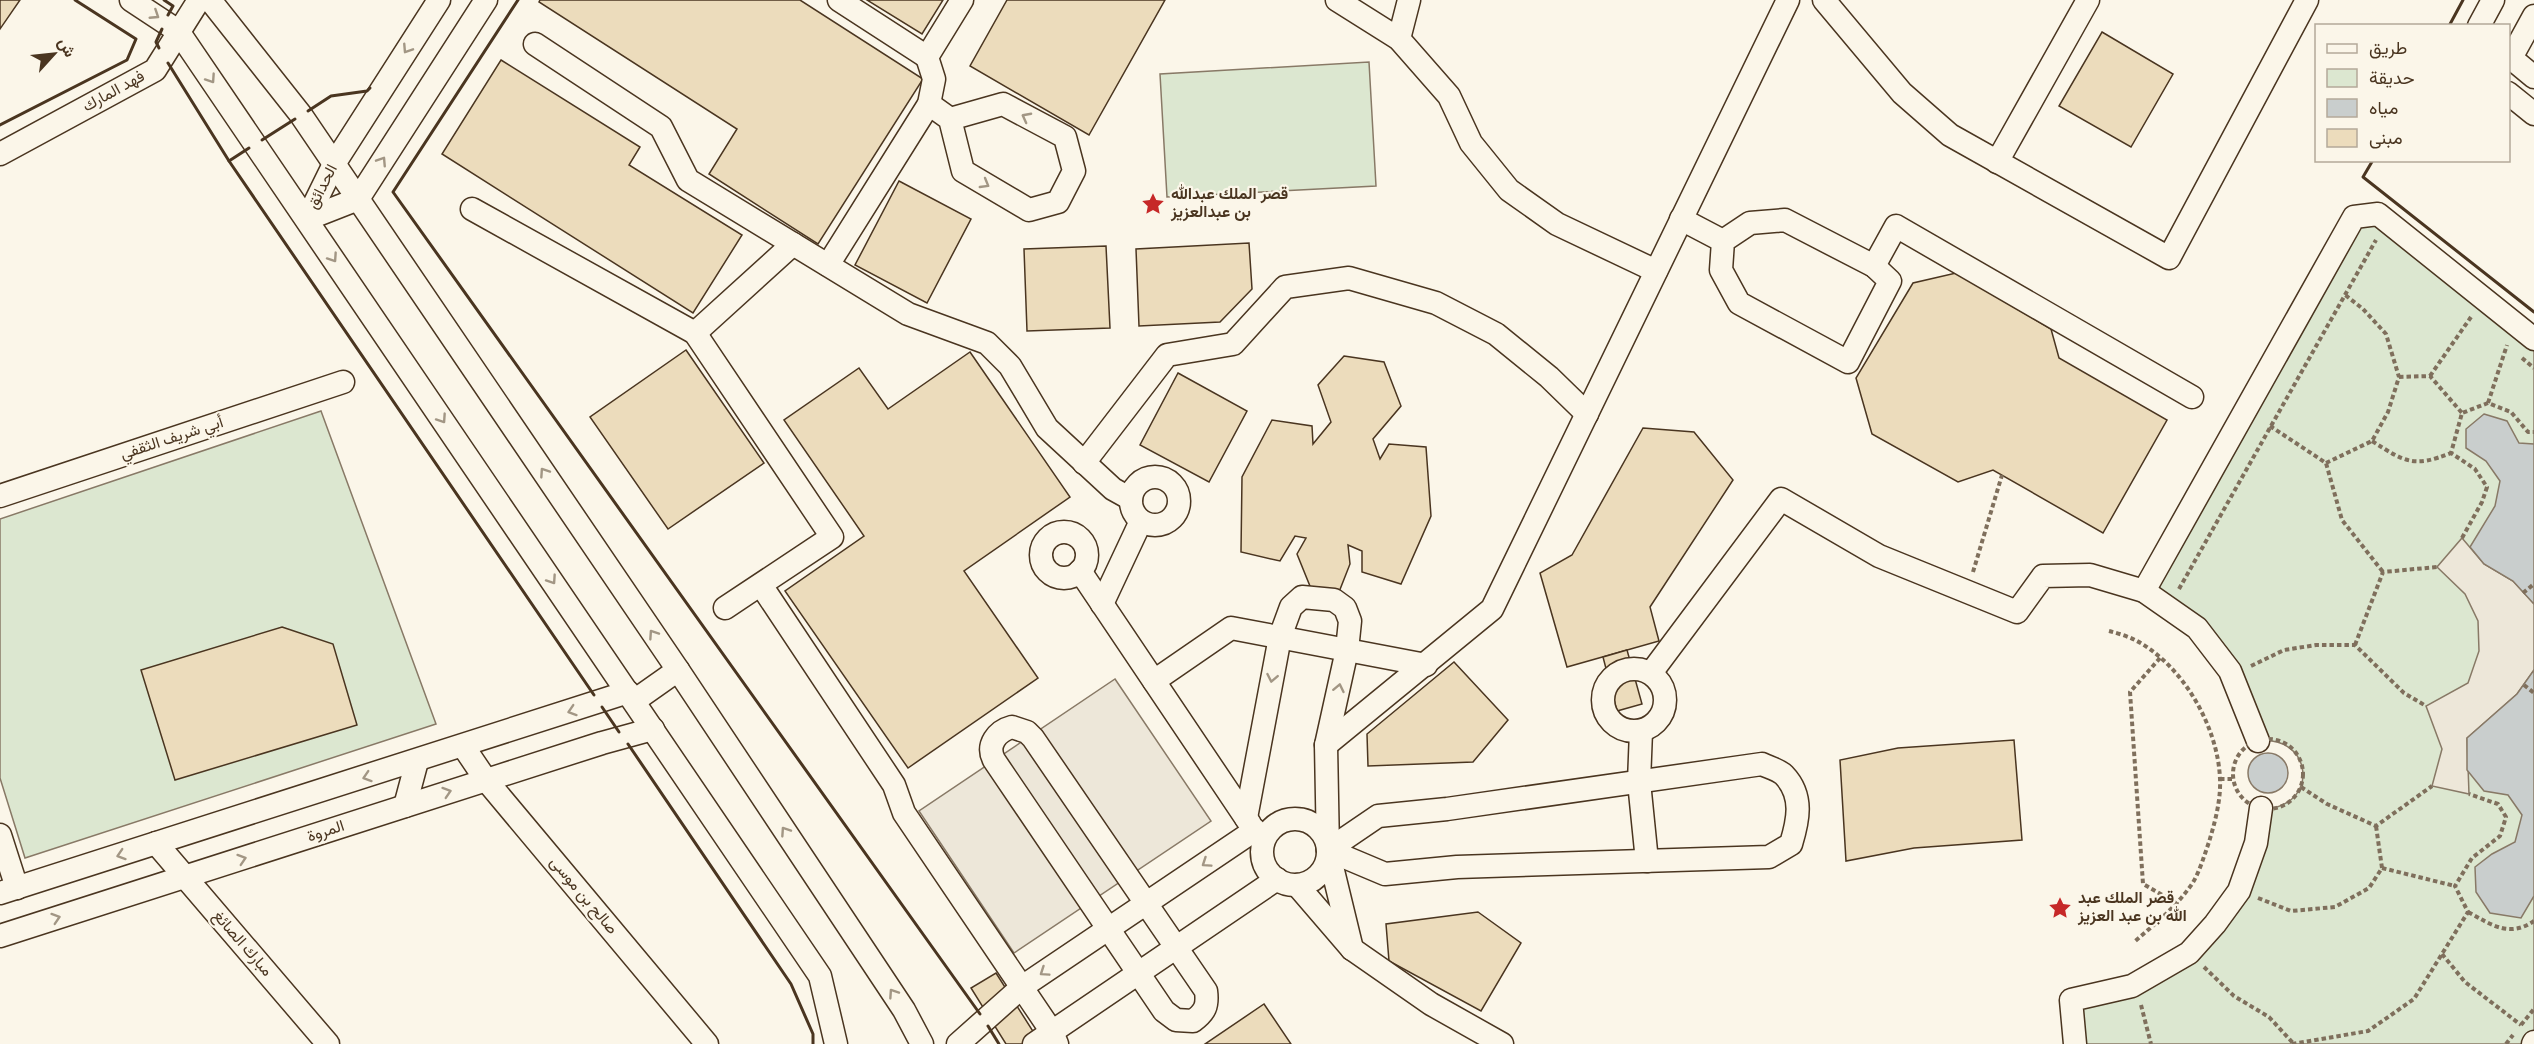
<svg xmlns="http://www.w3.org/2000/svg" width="2534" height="1044" viewBox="0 0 2534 1044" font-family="Overpass,Vazirmatn,sans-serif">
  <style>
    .green { fill: #dce7d0; stroke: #887966; stroke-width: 1.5 }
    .parking { fill: #ede7d9; stroke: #887966; stroke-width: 1.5 }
    .water { fill: #c9cecd; stroke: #887966; stroke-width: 1.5 }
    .building { fill: #ecdcbc; stroke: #4a3520; stroke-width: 1.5 }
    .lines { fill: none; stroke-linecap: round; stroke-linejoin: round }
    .minor-casing { stroke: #4a3520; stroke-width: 25 }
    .path { stroke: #7f6f5c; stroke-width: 4; stroke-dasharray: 4.5 3; stroke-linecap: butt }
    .minor { stroke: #fbf6e9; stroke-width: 22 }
    .wall { stroke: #4a3520; stroke-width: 3 }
    .oneway { stroke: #a29684 }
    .labels { text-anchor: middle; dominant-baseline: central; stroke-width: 4.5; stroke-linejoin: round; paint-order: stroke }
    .street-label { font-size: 16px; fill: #4a3520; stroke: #fbf6e9 }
    .poi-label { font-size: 16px; font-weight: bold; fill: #4a3520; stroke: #fbf6e9; text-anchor: start }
  </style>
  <rect width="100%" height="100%" fill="#fbf6e9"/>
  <!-- green -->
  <g class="green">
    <polygon points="1369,62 1376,186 1167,197 1160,74"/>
    <path d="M2378 214 2534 339V1042L2533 1044H2075L2071 1000 2132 986 2215 924 2267 809C2321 803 2311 734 2258 741L2230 671 2144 591 2354 217Z"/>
    <polygon points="321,411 436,724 25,858 0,778 0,519"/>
  </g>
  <!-- parking -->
  <g class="parking">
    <polygon points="2462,538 2484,564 2513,581 2534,604 2534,670 2517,694 2467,738 2469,794 2432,786 2442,749 2426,706 2468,683 2479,651 2478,621 2465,594 2437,567"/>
    <polygon points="1115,679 1211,821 1014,953 919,811"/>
  </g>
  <!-- water -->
  <g class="water">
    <polygon points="2484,414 2507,421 2519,443 2534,444 2534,604 2513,581 2484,564 2470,547 2495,506 2500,481 2486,461 2466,448 2466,429"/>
    <polygon points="2534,670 2534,896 2521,918 2490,913 2476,892 2475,867 2492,854 2515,842 2522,815 2508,795 2484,791 2467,770 2467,738 2517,694"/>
    <circle cx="2268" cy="773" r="20"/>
  </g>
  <!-- building -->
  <g class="building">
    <polygon points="0,0 20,0 0,29"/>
    <polygon points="540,0 800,0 923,79 818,244 709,174 737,129 539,2"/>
    <polygon points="867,0 943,0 922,34"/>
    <polygon points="1007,0 1165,0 1089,135 970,66"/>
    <polygon points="2102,32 2173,74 2131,147 2059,106"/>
    <polygon points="501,60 640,147 629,165 742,235 693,313 442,154"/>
    <polygon points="899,181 971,219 927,303 855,265"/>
    <polygon points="1249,243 1252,289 1220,322 1139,326 1136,249"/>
    <polygon points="1106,246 1110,328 1027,331 1024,249"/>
    <polygon points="1956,273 2051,329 2059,358 2167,420 2103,533 1993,470 1958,482 1872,434 1856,378 1913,283"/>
    <polygon points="686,350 764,463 668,529 590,417"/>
    <polygon points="970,352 1070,497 964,571 1038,678 908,768 785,591 864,536 784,420 859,368 888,409"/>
    <polygon points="1344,356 1384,362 1401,406 1373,439 1380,459 1389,444 1426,447 1431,516 1401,584 1362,572 1362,551 1348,545 1350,564 1337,597 1312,591 1297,554 1306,538 1295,536 1280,561 1241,552 1242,477 1272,420 1312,426 1313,444 1331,422 1318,385"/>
    <polygon points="1178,373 1247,411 1209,482 1140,445"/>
    <polygon points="1643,428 1694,432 1733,480 1650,607 1659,641 1567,667 1540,573 1572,555"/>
    <polygon points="282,627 333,644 357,725 175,780 141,670"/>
    <polygon points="1627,650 1642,704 1617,711 1603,657"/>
    <polygon points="1454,662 1508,720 1473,762 1368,766 1367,734"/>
    <polygon points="2014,740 2022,840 1914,848 1846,861 1840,760 1898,748"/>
    <polygon points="1478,912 1521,943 1481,1011 1389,961 1386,924"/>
    <polygon points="996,973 1041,1044 1006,1044 971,988"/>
    <polygon points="1264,1004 1291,1044 1205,1044"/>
  </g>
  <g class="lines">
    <!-- minor casing -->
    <g class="minor-casing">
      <g id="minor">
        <polyline points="131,0 178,31 820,976 836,1044"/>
        <polyline points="210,0 301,115 678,670 904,1010 922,1044"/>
        <polyline points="839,0 927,57"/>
        <polyline points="1337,0 1399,39 1449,96 1471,143 1509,190 1557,224 1656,271"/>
        <polyline points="1824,0 1902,93 1950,135 2169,258 2307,0"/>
        <polyline points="2534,16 2511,58 2534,77"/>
        <polyline points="2479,26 2493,0"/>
        <polyline points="1399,39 1409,0"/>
        <polyline points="535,44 661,127 688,180 908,314 987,343 1010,366 1047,428 1113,489 1131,499"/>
        <polyline points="2508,93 2534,114"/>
        <polyline points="929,104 950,119 963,171 1029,210 1058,202 1074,171 1065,137 1003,104 950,119"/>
        <polyline points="0,154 155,70 199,0"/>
        <polyline points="1997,162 2088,0"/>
        <polyline points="472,209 695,333 832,537 725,608"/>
        <polyline points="307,219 358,199 486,0"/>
        <polyline points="307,219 334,164 439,0"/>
        <polyline points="1681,219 1723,241 1721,270 1739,303 1848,362 1890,281 1874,266 1785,220 1750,223 1723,241"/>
        <polyline points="828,265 929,104 934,79 927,57 962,0"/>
        <polyline points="1874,266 1896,226 2192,397"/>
        <polyline points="695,333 793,244"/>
        <polyline points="1084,463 1167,355 1233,344 1285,287 1349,278 1436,303 1496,334 1549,377 1587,414"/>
        <circle cx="1155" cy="501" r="24"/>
        <polyline points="0,496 343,382"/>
        <circle cx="1064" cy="555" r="23"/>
        <polyline points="1080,571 1250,824"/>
        <polyline points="761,585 894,785 904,813 1052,1032 1057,1044"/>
        <polyline points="2144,591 2354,217 2378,214 2534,339"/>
        <polyline points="1102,604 1141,521"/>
        <circle cx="1634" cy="700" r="31"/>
        <polyline points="1651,673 1781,499 1879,556 2017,612 2043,576 2090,575 2144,591 2197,628 2230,671 2258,741"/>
        <polyline points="1154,681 1231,628 1426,665"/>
        <polyline points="634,701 678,670"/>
        <path d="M1012 727 1027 732 1033 738 1206 991C1208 1006 1205 1012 1193 1021L1176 1020 1164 1011 994 760C986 745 997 731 1012 727Z"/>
        <polyline points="1641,731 1639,782 1647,861"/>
        <polyline points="1326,745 1492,609 1788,0"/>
        <polyline points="463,746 486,780 707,1044"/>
        <path d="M1762 764C1768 767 1779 770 1784 775 1804 796 1798 821 1791 844L1769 857 1457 867 1385 874 1328 850 1378 816 1447 809Z"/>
        <polyline points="405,806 417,761"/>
        <polyline points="1246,818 1280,637 1291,607 1302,597 1334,600 1345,608 1350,621 1347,650 1326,745 1328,850 1352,949"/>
        <circle cx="1295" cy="852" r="33"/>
        <polyline points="0,835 17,888"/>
        <polyline points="156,843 328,1044"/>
        <polyline points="1297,885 1352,949 1431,1004 1502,1044"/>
        <polyline points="0,893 628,692"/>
        <polyline points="0,936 602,743 653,729"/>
        <polyline points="958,1044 1022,987 1255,830"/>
        <polyline points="1034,1044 1277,879"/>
        <polyline points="2075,1044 2071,1000 2132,986 2189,953 2215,924 2239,891 2256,843 2261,808"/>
        <polyline points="2533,1044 2534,1042"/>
      </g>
    </g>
    <!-- path -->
    <g class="path">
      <polyline points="2522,358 2534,368"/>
      <polyline points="2430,376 2471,317"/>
      <polyline points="2399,377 2430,376 2462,413"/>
      <polyline points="2488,403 2507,345"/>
      <polyline points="2270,426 2326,463 2342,520 2383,572"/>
      <path d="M2372 441C2405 462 2413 468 2451 453"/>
      <polyline points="2326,463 2372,441 2388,412 2399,377 2386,334 2363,309 2344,294"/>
      <polyline points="2462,538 2482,502 2487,487 2475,469 2451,453 2462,413 2488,403 2511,412 2528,432 2534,432"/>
      <polyline points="1973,572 2002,475"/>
      <polyline points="2179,589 2376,240"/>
      <polyline points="2523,593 2534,584"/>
      <path d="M2109 631C2117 633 2127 636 2135 640 2182 664 2218 726 2220 779 2221 800 2215 822 2209 842 2204 856 2200 871 2192 884 2176 907 2155 924 2134 942"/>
      <polyline points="2355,645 2383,572 2437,567"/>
      <polyline points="2160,658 2130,692 2143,884 2178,904"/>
      <polyline points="2251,666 2284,650 2316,645 2355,645 2404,693 2426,706"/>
      <polyline points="2524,685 2534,693"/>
      <circle cx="2268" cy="774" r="35"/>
      <polyline points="2220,779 2234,779"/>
      <polyline points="2301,787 2327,804 2376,826 2432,786"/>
      <polyline points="2382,868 2455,886"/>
      <polyline points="2258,898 2291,911 2335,907 2369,888 2382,868 2376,826"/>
      <path d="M2468 912C2492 925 2509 938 2534 921"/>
      <polyline points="2442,954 2465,982 2521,1025"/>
      <polyline points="2204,967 2234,996 2269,1017 2293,1043"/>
      <polyline points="2141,1005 2151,1044"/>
      <polyline points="2521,1025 2534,1009"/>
      <polyline points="2292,1044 2368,1031 2414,999 2468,912 2455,886 2472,858 2500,836 2506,817 2498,804 2469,794"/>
      <polyline points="2506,1044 2513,1035"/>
    </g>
    <!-- minor -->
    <use href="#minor" class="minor"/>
    <!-- wall -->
    <g class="wall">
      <polyline points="164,0 173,6 168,15"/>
      <polyline points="518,0 393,192 980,1014"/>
      <polyline points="2449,26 2463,0"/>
      <polyline points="159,48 156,42 162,29"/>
      <polyline points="168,63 229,161 594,695"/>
      <polyline points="308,111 331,96 367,91 370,88"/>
      <polyline points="0,125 127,60 136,39 75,0"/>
      <polyline points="262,140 295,119"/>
      <polyline points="2373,160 2363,177 2534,312"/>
      <polyline points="229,161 249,148"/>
      <polyline points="602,707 619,732"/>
      <polyline points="628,744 791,984 813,1034 813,1044"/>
      <polyline points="988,1026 999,1044"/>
    </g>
  </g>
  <!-- one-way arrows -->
  <defs><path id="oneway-chevron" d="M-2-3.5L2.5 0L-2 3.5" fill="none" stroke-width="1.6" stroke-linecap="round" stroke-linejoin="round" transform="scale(1.5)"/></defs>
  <g class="oneway">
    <use href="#oneway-chevron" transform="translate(155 15) rotate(33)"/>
    <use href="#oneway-chevron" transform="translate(407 49) rotate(123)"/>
    <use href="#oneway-chevron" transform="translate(211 79) rotate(56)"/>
    <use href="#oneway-chevron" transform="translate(1026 117) rotate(-152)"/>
    <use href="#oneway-chevron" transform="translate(382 161) rotate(-57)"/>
    <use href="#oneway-chevron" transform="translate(985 184) rotate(30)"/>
    <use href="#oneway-chevron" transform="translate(333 258) rotate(56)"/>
    <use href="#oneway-chevron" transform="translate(442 419) rotate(56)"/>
    <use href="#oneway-chevron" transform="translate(544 472) rotate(-124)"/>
    <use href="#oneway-chevron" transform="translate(552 580) rotate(56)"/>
    <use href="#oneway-chevron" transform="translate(653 634) rotate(-124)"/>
    <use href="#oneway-chevron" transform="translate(1272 678) rotate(101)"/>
    <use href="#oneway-chevron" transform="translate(1339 688) rotate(-78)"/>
    <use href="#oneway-chevron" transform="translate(572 711) rotate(162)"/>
    <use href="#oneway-chevron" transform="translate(367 777) rotate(162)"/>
    <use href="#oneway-chevron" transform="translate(447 792) rotate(-18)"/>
    <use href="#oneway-chevron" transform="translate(785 831) rotate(-124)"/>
    <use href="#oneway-chevron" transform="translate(121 855) rotate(162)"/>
    <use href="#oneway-chevron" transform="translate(242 859) rotate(-18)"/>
    <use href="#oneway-chevron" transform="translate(1206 863) rotate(146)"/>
    <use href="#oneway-chevron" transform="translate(56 918) rotate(-18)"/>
    <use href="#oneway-chevron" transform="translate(1044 972) rotate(146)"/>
    <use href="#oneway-chevron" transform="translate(893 993) rotate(-124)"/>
  </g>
  <!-- icons -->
  <defs>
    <g id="sight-bare" transform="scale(1.8)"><path d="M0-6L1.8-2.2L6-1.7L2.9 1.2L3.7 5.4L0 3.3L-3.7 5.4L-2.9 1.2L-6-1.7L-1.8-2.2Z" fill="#c62828" stroke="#fbf6e9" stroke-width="2.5" paint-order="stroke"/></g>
  </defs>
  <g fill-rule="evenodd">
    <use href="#sight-bare" x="1153" y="204"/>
    <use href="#sight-bare" x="2060" y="908"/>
  </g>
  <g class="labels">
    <!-- street labels -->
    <g class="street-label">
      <text transform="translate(114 92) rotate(-29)">فهد المارك</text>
      <text transform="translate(323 187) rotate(-63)">الحدائق</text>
      <text transform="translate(172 439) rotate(-18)">أبي شريف الثقفي</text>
      <text transform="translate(326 832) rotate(-18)">المروة</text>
      <text transform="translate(583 896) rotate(50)">صالح بن موسى</text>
      <text transform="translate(242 944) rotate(49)">مبارك الصائغ</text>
    </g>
    <!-- poi labels -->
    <g class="poi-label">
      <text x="1171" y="195">قصر الملك عبدالله<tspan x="1171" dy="18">بن عبدالعزيز</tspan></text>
      <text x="2078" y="899">قصر الملك عبد<tspan x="2078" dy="18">الله بن عبد العزيز</tspan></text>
    </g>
  </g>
  <!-- legend -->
  <rect x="2315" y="24" width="195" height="138" fill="#fbf6e9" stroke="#b4a999" stroke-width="1.5"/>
  <rect x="2327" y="44" width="30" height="9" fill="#fbf6e9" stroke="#b4a999" stroke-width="1.5"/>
  <text x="2369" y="54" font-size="18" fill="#4a3520">طريق</text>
  <rect x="2327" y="69" width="30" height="18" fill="#dce7d0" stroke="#b4a999" stroke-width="1.5"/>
  <text x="2369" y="84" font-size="18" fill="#4a3520">حديقة</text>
  <rect x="2327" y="99" width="30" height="18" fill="#c9cecd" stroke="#b4a999" stroke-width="1.5"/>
  <text x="2369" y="114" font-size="18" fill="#4a3520">مياه</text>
  <rect x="2327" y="129" width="30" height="18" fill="#ecdcbc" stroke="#b4a999" stroke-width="1.5"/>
  <text x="2369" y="144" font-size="18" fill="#4a3520">مبنى</text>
  <!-- north arrow -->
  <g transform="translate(54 54) rotate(63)" stroke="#fbf6e9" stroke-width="4.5" paint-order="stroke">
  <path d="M0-4.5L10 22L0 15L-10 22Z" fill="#4a3520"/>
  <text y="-9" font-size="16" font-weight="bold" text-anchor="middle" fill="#4a3520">ش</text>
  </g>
</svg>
